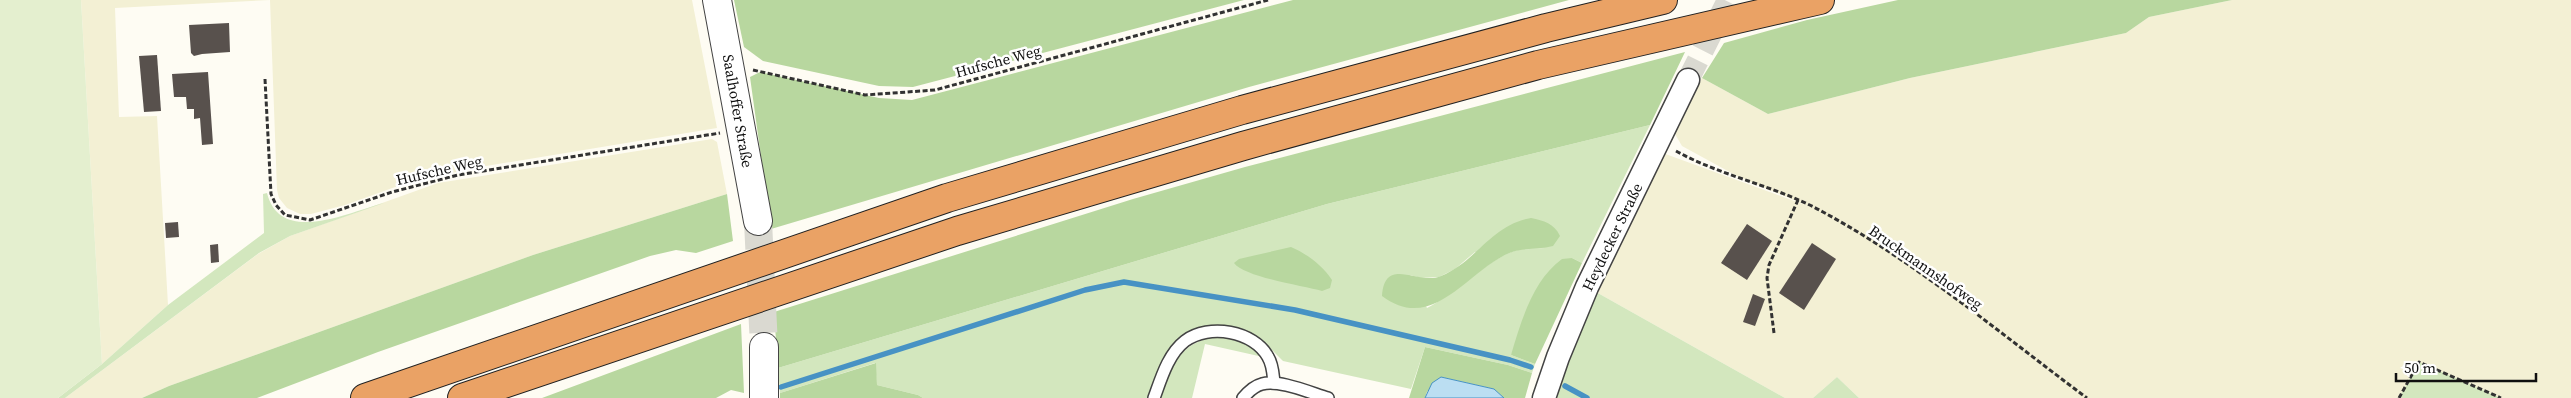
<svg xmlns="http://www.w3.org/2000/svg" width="2571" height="398" viewBox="0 0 2571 398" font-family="'Source Serif 4',serif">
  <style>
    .farmland { fill: #f3f0d4 }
    .green { fill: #d3e7be; fill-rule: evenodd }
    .forest { fill: #b8d79f }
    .pitch { fill: #e4efcf }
    .water { fill: #bbdef2; stroke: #4792c4 }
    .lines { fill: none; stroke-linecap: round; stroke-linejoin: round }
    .stream { stroke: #4792c4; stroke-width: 5.5 }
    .building { fill: #58514d }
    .minor-tunnel { stroke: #dad9d1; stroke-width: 22; stroke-dasharray: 22 11; stroke-linecap: butt }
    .tertiary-tunnel { stroke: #dad9d1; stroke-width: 28; stroke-dasharray: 28 14; stroke-linecap: butt }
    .service-casing { stroke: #434343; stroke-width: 14 }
    .minor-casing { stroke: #434343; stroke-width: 25 }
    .tertiary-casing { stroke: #434343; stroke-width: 30 }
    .motorway-casing { stroke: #212121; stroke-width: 30 }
    .path { stroke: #323232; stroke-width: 3; stroke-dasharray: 5 2.5; stroke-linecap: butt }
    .service { stroke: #fff; stroke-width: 11 }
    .minor { stroke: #fff; stroke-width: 22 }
    .tertiary { stroke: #fff; stroke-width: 28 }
    .motorway { stroke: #eaa265; stroke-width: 28 }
    .labels { text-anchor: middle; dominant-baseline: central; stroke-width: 5; stroke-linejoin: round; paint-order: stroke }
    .street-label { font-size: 15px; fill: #101010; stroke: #fff }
  </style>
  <rect width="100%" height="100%" fill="#fefcf3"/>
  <!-- farmland -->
  <g class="farmland">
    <polygon points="81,0 692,0 717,128 480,167 412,181 345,205 311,214 300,214 287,208 279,198 277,190 270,0 115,8 119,117 157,116 168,305 102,364"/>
    <polygon points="2232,0 2571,0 2571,398 2501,398 2419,363 2399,398 1859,398 1837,377 1813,398 1785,398 1596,292 1660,152 1808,206 1737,176 1682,146 1672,129 1702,78 1768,114 1910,78 2126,33 2149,17"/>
    <polygon points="712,139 717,142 727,194 533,255 169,386 142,398 65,398 258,254 290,236 438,183"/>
  </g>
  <!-- green -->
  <g class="green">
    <path d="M1650 125 1582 263 1572 258 1511 355 1535 364 1532 373 1508 365 1425 347 1411 389 1283 361 1260 338 1238 329 1215 325 1187 333 1171 347 1148 398H923L918 395 877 385 875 363 780 393 778 368 1327 204ZM1545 248C1536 249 1526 249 1518 250 1493 255 1453 295 1427 308L1410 275 1421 278 1439 277 1455 269 1475 252Z"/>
    <path d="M267 193C280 246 349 212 384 203L290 236 259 253 65 398H58L102 364 168 305 264 233 263 194Z"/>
    <polygon points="1596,292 1785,398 1554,398"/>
    <path d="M1218 336 1246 343 1263 357 1205 344 1192 398H1159C1173 365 1178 343 1218 336Z"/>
    <polygon points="2419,362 2501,398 2399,398"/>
    <polygon points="1837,377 1859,398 1813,398"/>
  </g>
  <!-- forest -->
  <g class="forest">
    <polygon points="734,0 1244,0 913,87 879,86 763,61 744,47"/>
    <polygon points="1293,0 1569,0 1249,87 771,229 750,77 760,72 879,98 912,100"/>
    <polygon points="1898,0 2232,0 2149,17 2126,33 1910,78 1768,114 1702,78 1724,43 1807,20"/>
    <polygon points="1685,52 1650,125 1327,204 778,368 774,312 1133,199 1245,167"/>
    <polygon points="727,194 733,241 696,253 676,250 650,256 378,352 257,398 142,398 169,386 533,255"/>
    <path d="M1531 218C1544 221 1554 223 1560 236L1553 246C1537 250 1520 247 1505 255 1465 275 1431 333 1382 296 1385 255 1418 286 1441 276 1476 262 1491 225 1531 218Z"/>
    <path d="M1291 247C1307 254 1322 265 1332 280L1330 288 1322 291C1304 286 1244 277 1234 263L1239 259Z"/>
    <path d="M1572 258 1582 263 1535 364 1511 355C1521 321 1533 280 1562 259Z"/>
    <polygon points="741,324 744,393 731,390 716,398 542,398"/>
    <polygon points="1425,347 1508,365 1532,373 1525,398 1504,398 1494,389 1441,377 1427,392 1425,398 1409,398"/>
    <polygon points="876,363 877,385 918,395 923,398 780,398 780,393"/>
  </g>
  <!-- pitch -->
  <polygon class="pitch" points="0,0 81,0 102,364 58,398 0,398"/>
  <!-- water -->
  <polygon class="water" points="1441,377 1494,389 1504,398 1425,398 1432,383"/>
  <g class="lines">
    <!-- stream -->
    <g class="stream">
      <polyline points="1565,386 1587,398"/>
      <polyline points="781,387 1085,290 1124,282 1295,310 1510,360 1531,367"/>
    </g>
  </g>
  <!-- building -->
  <g class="building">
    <polygon points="229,23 230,52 202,54 194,56 191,53 189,25"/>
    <polygon points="157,55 161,111 144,112 139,56"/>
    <polygon points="208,72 213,144 202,145 200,118 194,119 194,109 187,109 186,97 174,97 172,74"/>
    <polygon points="178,222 179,237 166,238 165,223"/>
    <polygon points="1747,224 1772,241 1747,280 1721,263"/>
    <polygon points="1812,243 1836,259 1804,310 1779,293"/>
    <polygon points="218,244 219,262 211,263 210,245"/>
    <polygon points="1753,294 1765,299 1755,326 1743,322"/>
  </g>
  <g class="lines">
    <!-- minor-tunnel -->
    <polyline class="minor-tunnel" points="1688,80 1728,0"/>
    <!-- tertiary-tunnel -->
    <polyline class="tertiary-tunnel" points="758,221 764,347"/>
    <!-- service casing -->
    <g class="service-casing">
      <g id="service">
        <path d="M1154 398C1161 379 1168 354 1185 341 1209 323 1254 331 1268 357 1273 365 1273 374 1274 383"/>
        <path d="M1243 398C1248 392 1254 386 1262 384 1278 379 1311 393 1328 398"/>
      </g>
    </g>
    <!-- minor casing -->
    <g class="minor-casing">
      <polyline id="minor" points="1544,398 1558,357 1587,287 1688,80"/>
    </g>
    <!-- tertiary casing -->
    <g class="tertiary-casing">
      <g id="tertiary">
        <polyline points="717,0 758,221"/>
        <polyline points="764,347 764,398"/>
      </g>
    </g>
    <!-- motorway casing -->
    <g class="motorway-casing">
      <g id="motorway">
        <polyline points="365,398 947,198 1242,110 1546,28 1663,0"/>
        <polyline points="462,398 957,231 1243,146 1538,65 1820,0"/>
      </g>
    </g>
    <!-- path -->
    <g class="path">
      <polyline points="753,70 865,95 935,90 1268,0"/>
      <polyline points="265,79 271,194 276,205 285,215 310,220 392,192 458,175 720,133"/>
      <path d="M1676 151C1723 177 1777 186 1823 212 1917 263 2001 334 2087 398"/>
      <polyline points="1774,333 1767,278 1769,265 1798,200"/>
      <polyline points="2399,398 2419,362 2501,398"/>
    </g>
    <!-- service -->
    <use href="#service" class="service"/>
    <!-- minor -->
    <use href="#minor" class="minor"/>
    <!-- tertiary -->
    <use href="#tertiary" class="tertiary"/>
    <!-- motorway -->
    <use href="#motorway" class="motorway"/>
  </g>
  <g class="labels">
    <!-- street labels -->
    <g class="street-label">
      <text transform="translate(998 61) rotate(-15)">Hufsche Weg</text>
      <text transform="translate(738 111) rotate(80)">Saalhoffer Straße</text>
      <text transform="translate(439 170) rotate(-13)">Hufsche Weg</text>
      <text transform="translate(1612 237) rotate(-64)">Heydecker Straße</text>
      <text transform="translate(1926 267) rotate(35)">Bruckmannshofweg</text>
    </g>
  </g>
  <!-- scale -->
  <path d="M2396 373v8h140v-8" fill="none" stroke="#101010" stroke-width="2.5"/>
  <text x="2404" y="373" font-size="15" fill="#101010" stroke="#ffffff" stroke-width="4" paint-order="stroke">50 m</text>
</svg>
